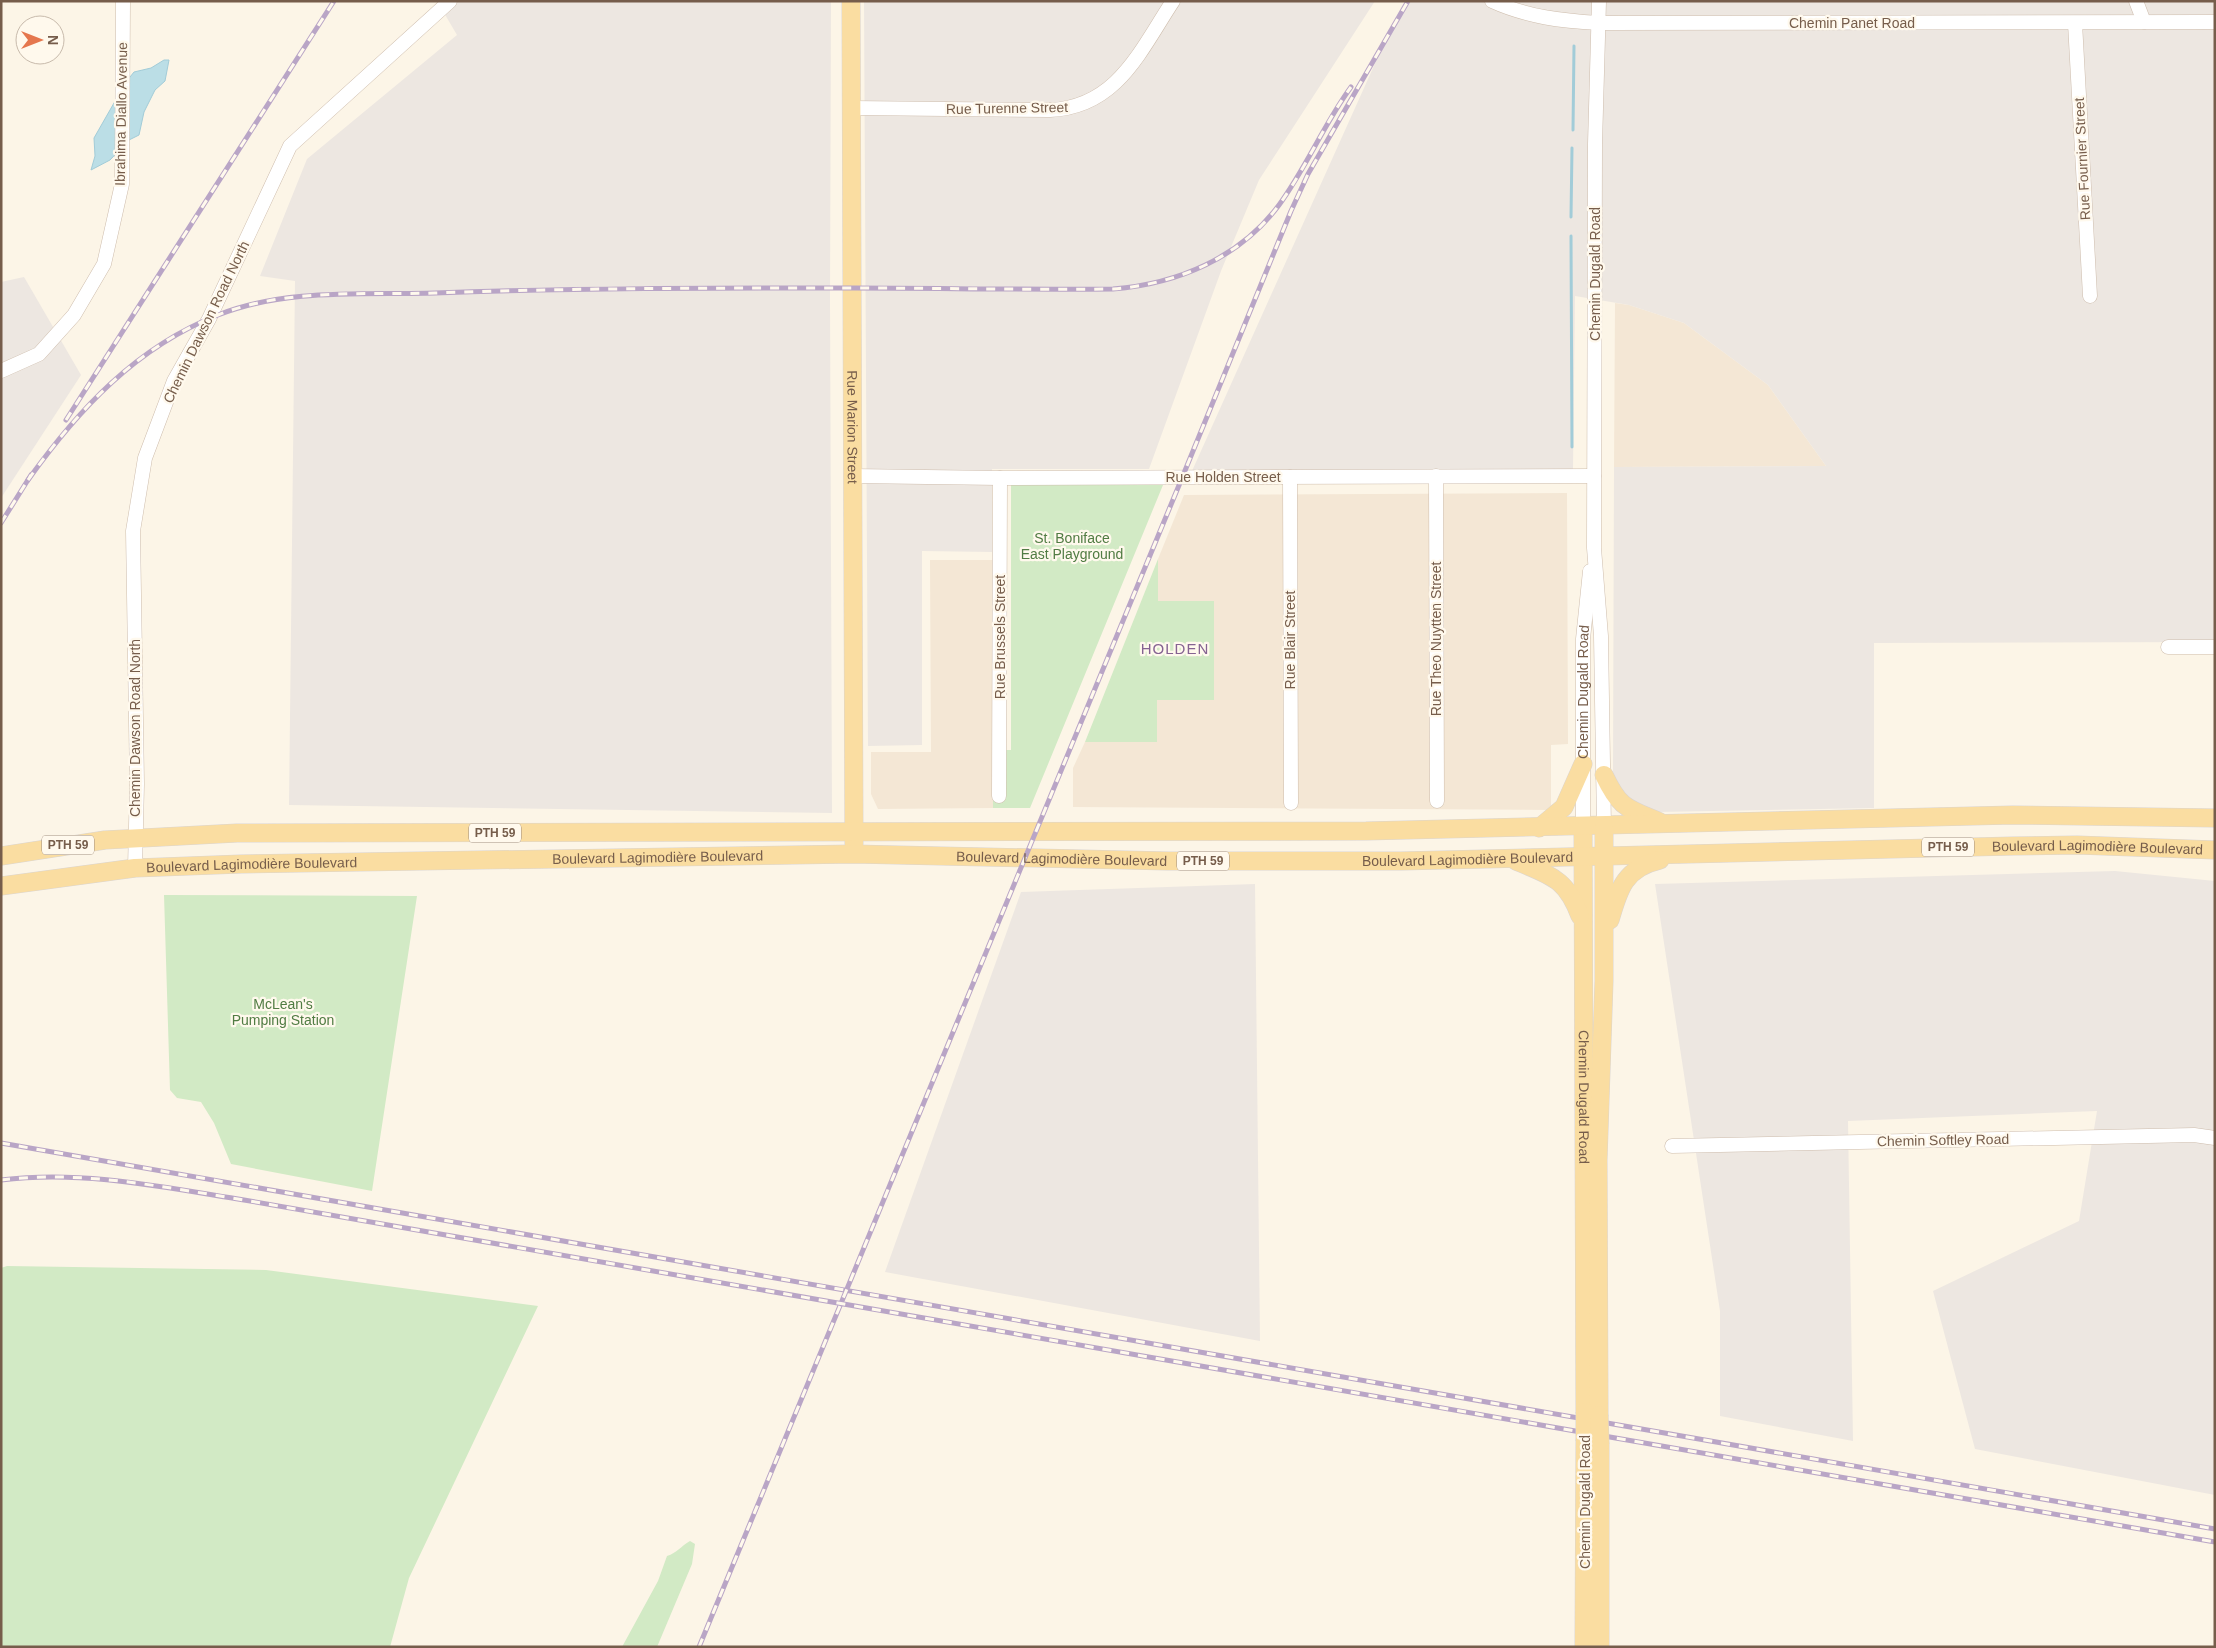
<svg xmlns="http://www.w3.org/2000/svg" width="2216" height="1648" viewBox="0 0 2216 1648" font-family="Helvetica,sans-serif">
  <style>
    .residential { fill: #f4e7d5 }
    .industrial { fill: #ede7e1 }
    .green { fill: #d2eac5 }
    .water { fill: #bbdee6; stroke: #a2ccd8 }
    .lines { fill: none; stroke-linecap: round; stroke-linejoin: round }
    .stream { stroke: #a2ccd8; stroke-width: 3 }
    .minor-casing { stroke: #cebdad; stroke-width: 15 }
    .major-casing { stroke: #dbd5d0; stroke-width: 19 }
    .minor { stroke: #fff; stroke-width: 14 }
    .major { stroke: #fadda1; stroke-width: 18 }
    .rail-casing { stroke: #b9a5c6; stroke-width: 5 }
    .rail { stroke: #fff9ed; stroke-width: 3; stroke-dasharray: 9; stroke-linecap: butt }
    .major-bridge-casing { stroke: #dbd5d0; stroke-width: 19; stroke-linecap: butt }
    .major-bridge { stroke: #fadda1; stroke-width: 18 }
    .labels { text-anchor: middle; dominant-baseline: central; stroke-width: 4.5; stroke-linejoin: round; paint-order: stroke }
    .shield { fill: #fff9ed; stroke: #9f8c7c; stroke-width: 1 }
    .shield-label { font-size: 12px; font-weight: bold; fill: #765d4b }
    .street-label { font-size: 14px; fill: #765d4b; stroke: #fff9ed }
    .park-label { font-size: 14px; fill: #517c43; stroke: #fff9ed }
    .neighbourhood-label { font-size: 15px; letter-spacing: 1px; fill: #856392; stroke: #fff9ed }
  </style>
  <rect width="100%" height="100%" fill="#fcf5e7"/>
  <!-- residential -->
  <g class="residential">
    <polygon points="1615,303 1629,305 1684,323 1768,385 1826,466 1614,467"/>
    <polygon points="1567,493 1568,744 1551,745 1551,810 1073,807 1073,768 1085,742 1157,742 1157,700 1214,700 1158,601 1158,559 1184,495"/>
    <polygon points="930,560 993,560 993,808 878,809 871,794 871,752 931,752"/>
  </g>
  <!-- industrial -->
  <g class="industrial">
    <polygon points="437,1 831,1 830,300 832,813 289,805 295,281 260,276 307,159 457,35"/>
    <polygon points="864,1 1375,1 1259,180 1221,271 1149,469 992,469 992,552 922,551 922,745 868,746"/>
    <polygon points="1408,1 2215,1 2215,642 1874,643 1874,808 1657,812 1638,808 1617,791 1613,774 1614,467 1826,466 1768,385 1684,323 1629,305 1575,296 1573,469 1192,471 1386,39"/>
    <polygon points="24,277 81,375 1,498 1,282"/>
    <polygon points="2115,871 2215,881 2215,1495 1975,1449 1933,1291 2079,1221 2097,1111 1848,1121 1853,1441 1720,1416 1720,1311 1655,884"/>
    <polygon points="1255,884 1260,1341 885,1272 1021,892"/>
  </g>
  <!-- green -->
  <g class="green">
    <polygon points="1011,484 1163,485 1030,808 993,808 993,750 1011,750"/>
    <polygon points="1158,559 1158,601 1214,601 1214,700 1157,700 1157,742 1085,742"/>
    <polygon points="164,895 417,896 372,1191 231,1164 214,1123 201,1102 177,1098 170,1090"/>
    <polygon points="7,1266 266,1270 538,1306 409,1578 390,1647 1,1647 1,1268"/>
    <path d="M690 1541 695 1544 692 1564 657 1647H622L658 1581 667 1556C677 1553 681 1546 690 1541Z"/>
  </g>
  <!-- water -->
  <polygon class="water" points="164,60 169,60 165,81 155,90 144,112 139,135 129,140 110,160 91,170 95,156 94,138 126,82 134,72 151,68"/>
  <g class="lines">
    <!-- stream -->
    <g class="stream">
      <polyline points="1573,130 1574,46"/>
      <polyline points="1571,217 1572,148"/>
      <polyline points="1571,236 1572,447"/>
    </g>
    <!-- minor casing -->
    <g class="minor-casing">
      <g id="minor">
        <path d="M1492 1C1527 17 1562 21 1599 23L2215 22"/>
        <polyline points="1599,1 1595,144 1594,548 1601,636 1604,827"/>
        <polyline points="2136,1 2144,22"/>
        <polyline points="2075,23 2090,296"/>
        <path d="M852 108 1050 110C1117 107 1140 51 1173 1"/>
        <polyline points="1,371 39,354 74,315 104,264 122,184 123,1"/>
        <polyline points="852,476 1000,478 1594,476"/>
        <polyline points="1436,476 1437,801"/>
        <polyline points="1290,477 1291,803"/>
        <polyline points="2168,647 2215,647"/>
        <polyline points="999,796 1000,478"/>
        <path id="s1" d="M1583 827V639L1590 571"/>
        <polyline points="135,868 137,784 133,531 145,458 174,381 209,319 290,146 450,1"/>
        <polyline points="1672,1146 2194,1135 2215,1138"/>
      </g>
    </g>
    <!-- major casing -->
    <g class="major-casing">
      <g id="major">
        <path id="s2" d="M851 1 854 844"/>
        <path d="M1604 775C1620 809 1627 808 1660 822"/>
        <path id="s3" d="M1583 827 1585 1412"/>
        <polyline points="1539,828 1564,807 1583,764"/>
        <polyline points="1,856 105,840 237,833 1366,831 2013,815 2215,818"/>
        <path d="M1516 861C1551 876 1566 878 1580 916"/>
        <path id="s4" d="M1 886 135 868 241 864 854 854 1168 861H1401L2013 846 2077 845 2215 850"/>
        <path d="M1610 920C1619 888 1625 868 1660 860"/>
        <polyline points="1599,1415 1598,1160 1604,981 1604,827"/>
        <polyline points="1584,1647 1585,1441"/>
        <polyline points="1600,1647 1600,1444"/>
      </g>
    </g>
    <!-- minor -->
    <use href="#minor" class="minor"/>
    <!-- major -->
    <use href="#major" class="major"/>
    <!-- rail casing -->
    <g class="rail-casing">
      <g id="rail">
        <polyline points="66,420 334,1"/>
        <path d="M28 480C78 410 136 347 218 315 286 288 363 295 435 293 574 288 713 288 853 288 939 288 1026 290 1113 289 1177 284 1240 258 1279 205 1306 168 1324 124 1351 87"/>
        <polyline points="1,523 31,475"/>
        <polyline points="1,1143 2215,1529"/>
        <path d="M1 1180C83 1170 163 1187 244 1200L2215 1542"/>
        <polyline points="699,1647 1182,478 1291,211 1308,174 1408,1"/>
      </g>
    </g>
    <!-- rail -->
    <use href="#rail" class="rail"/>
    <!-- major-bridge casing -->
    <g class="major-bridge-casing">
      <g id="major-bridge">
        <polyline points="1585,1412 1585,1441"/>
        <polyline points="1599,1415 1600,1444"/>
      </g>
    </g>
    <!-- major-bridge -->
    <use href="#major-bridge" class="major-bridge"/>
  </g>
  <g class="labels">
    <!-- shield labels -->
    <g class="shield">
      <rect x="469" y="823.5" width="52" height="19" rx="4"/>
      <rect x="42" y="835.5" width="52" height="19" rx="4"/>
      <rect x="1922" y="837.5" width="52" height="19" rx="4"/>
      <rect x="1177" y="851.5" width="52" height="19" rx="4"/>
    </g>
    <g class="shield-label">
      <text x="495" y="833">PTH 59</text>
      <text x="68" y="845">PTH 59</text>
      <text x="1948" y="847">PTH 59</text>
      <text x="1203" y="861">PTH 59</text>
    </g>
    <!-- street labels -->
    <g class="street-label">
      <text x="1852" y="23">Chemin Panet Road</text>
      <text transform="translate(1007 108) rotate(-1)">Rue Turenne Street</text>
      <text transform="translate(121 114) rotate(-89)">Ibrahima Diallo Avenue</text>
      <text transform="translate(2082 159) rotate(-93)">Rue Fournier Street</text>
      <text transform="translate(1595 274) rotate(-90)">Chemin Dugald Road</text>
      <text transform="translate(206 322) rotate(-64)">Chemin Dawson Road North</text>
      <text stroke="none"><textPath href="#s2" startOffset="426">Rue Marion Street</textPath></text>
      <text x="1223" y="477">Rue Holden Street</text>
      <text transform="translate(1000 637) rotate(-90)">Rue Brussels Street</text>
      <text transform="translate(1436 639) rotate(-90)">Rue Theo Nuytten Street</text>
      <text transform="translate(1290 640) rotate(-90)">Rue Blair Street</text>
      <text stroke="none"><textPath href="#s1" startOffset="135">Chemin Dugald Road</textPath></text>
      <text transform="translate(135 728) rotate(-90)">Chemin Dawson Road North</text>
      <text stroke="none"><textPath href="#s4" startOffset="2098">Boulevard Lagimodière Boulevard</textPath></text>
      <text stroke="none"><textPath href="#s4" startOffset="658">Boulevard Lagimodière Boulevard</textPath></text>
      <text stroke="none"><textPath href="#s4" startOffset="1062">Boulevard Lagimodière Boulevard</textPath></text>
      <text stroke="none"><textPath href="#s4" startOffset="1468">Boulevard Lagimodière Boulevard</textPath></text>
      <text stroke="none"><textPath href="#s4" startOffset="252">Boulevard Lagimodière Boulevard</textPath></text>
      <text stroke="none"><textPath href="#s3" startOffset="270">Chemin Dugald Road</textPath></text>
      <text transform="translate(1943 1140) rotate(-1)">Chemin Softley Road</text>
      <text transform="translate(1585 1502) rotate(-90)">Chemin Dugald Road</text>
    </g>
    <!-- park labels -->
    <g class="park-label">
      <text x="1072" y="538">St. Boniface<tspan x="1072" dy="16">East Playground</tspan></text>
      <text x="283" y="1004">McLean's<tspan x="283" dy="16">Pumping Station</tspan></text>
    </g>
    <!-- neighbourhood labels -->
    <g class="neighbourhood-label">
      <text x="1175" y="648">HOLDEN</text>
    </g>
  </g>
  <!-- border -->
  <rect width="2216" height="1648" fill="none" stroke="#765d4b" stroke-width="5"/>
  <!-- north arrow -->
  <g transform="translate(40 40) rotate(90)"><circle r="24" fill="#fff9ed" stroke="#c8bbac"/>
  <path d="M0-4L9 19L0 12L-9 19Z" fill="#e5774e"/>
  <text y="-8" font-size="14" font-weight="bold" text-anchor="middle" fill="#765d4b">N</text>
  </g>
</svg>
